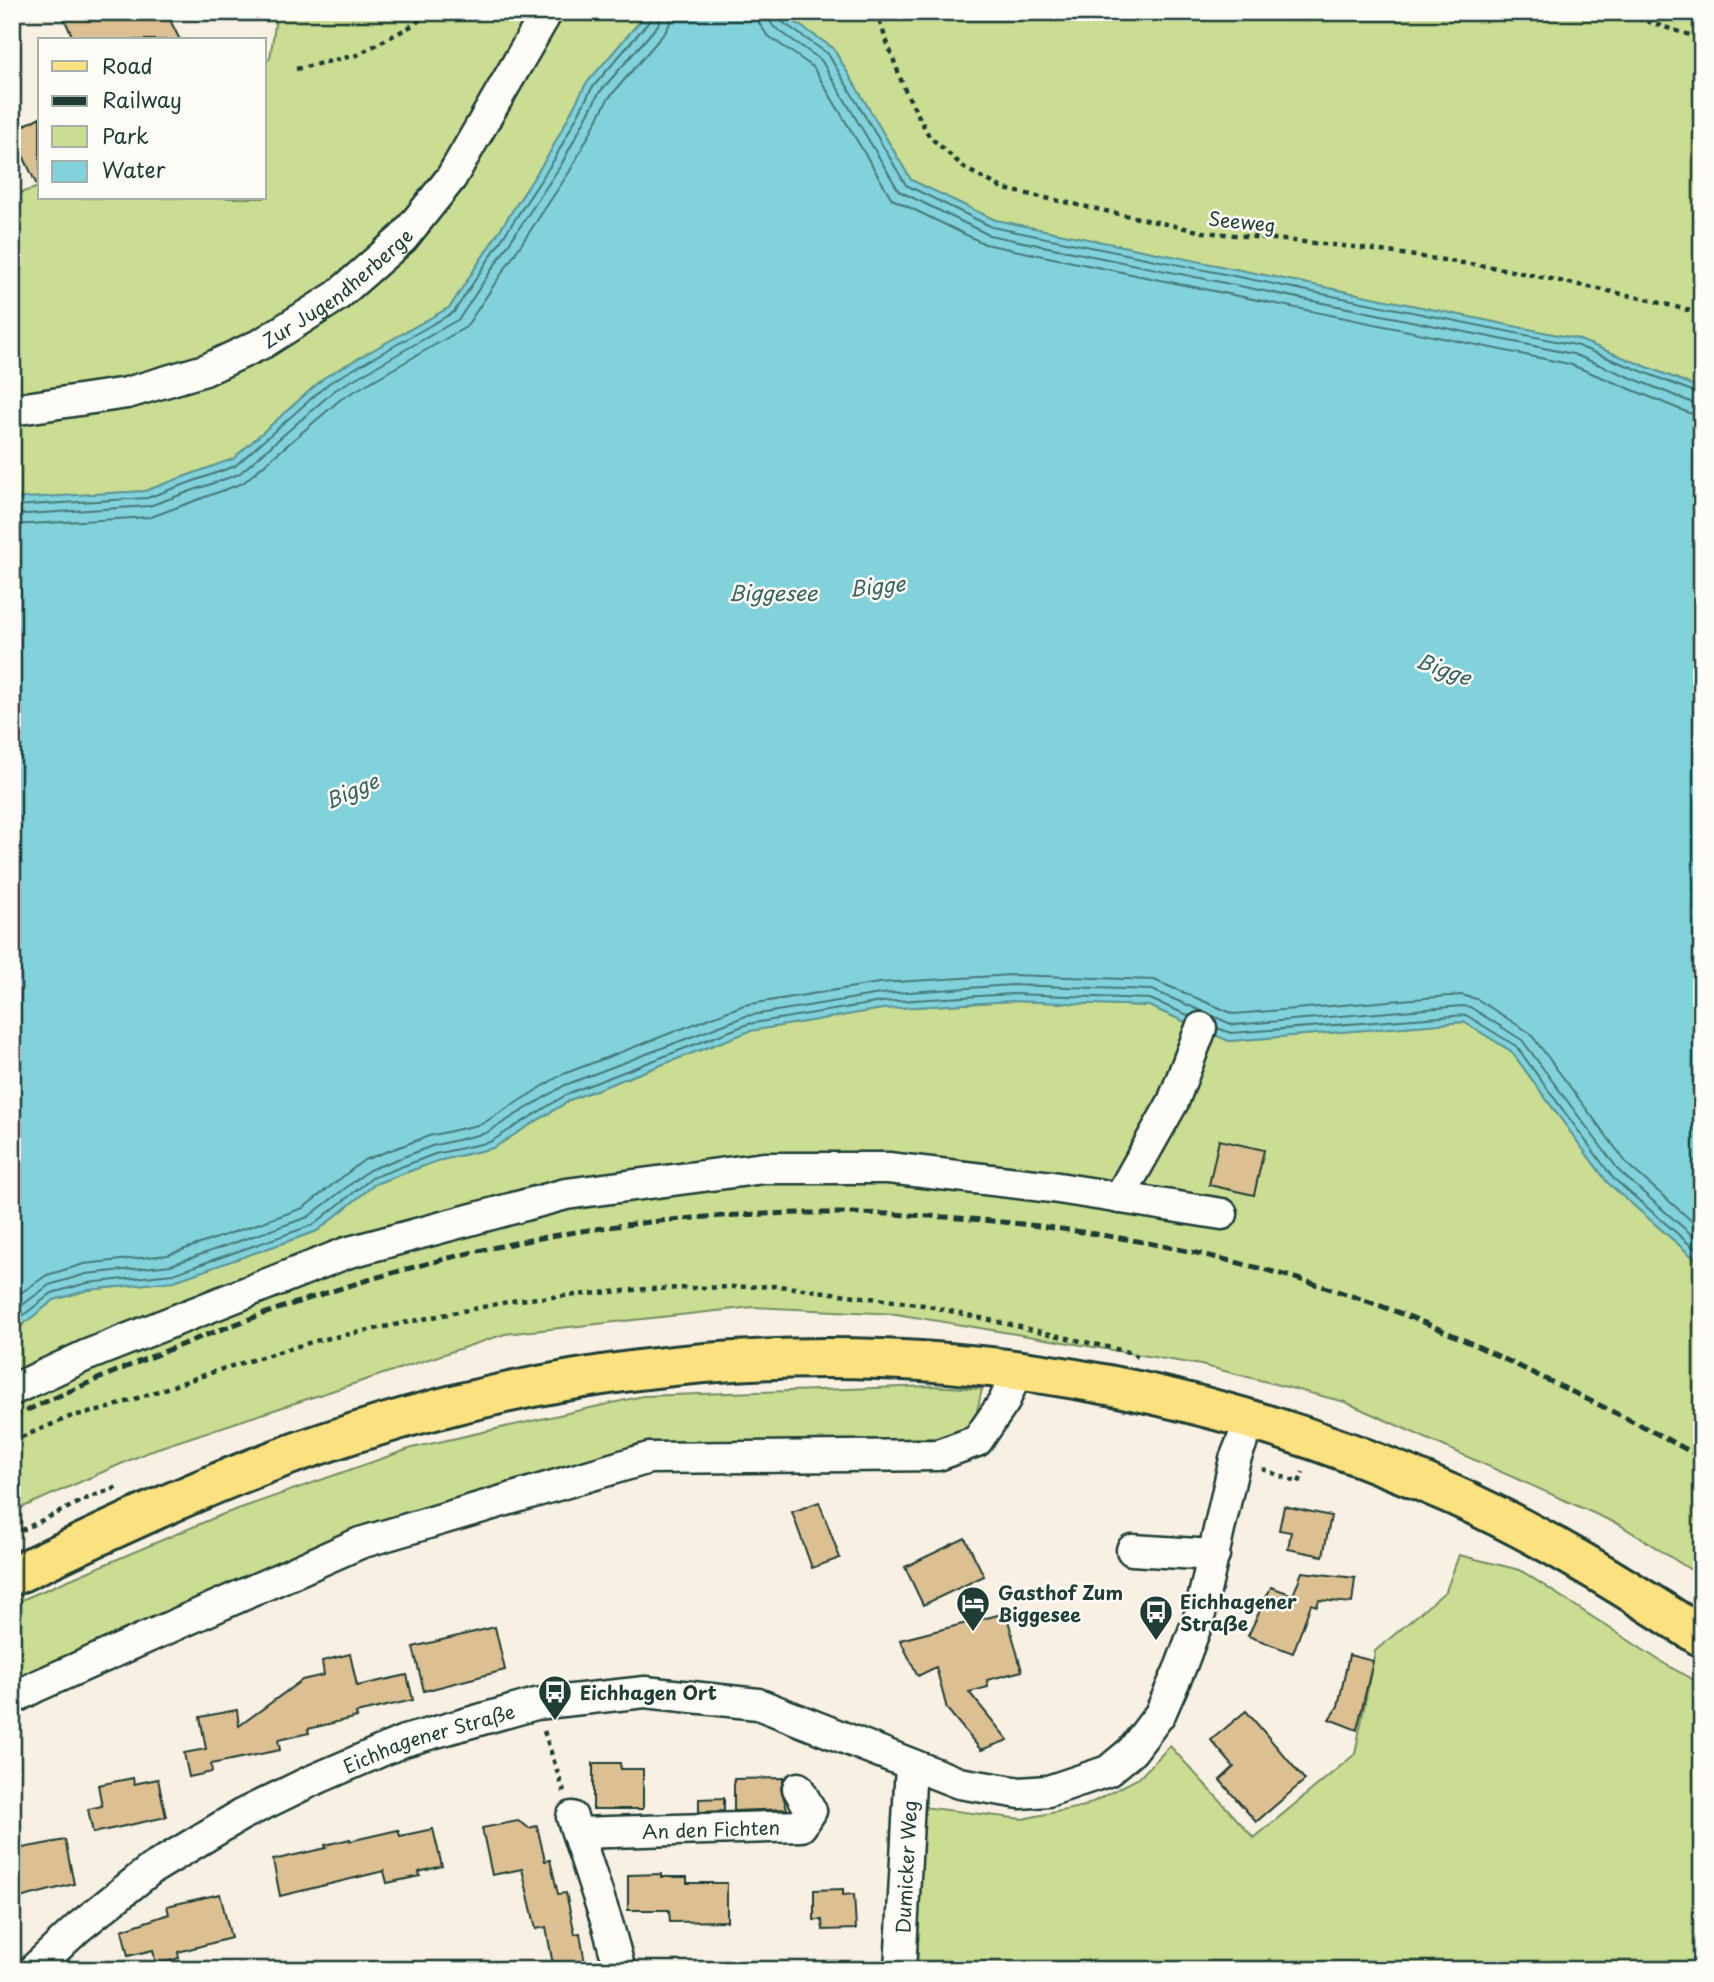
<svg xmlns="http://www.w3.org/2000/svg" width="1714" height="1982" viewBox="0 0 1714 1982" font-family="'Playpen Sans',sans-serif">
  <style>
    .green { fill: #cadd92; stroke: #748d63; stroke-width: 2 }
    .water { fill: #82d2dc; stroke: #5a9699; stroke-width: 2 }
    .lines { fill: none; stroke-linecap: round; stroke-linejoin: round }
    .shore { stroke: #477977; stroke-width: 2 }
    .building { fill: #ddc091; stroke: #1f3d34; stroke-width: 2 }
    .minor-casing { stroke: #1f3d34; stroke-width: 35 }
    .major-casing { stroke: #1f3d34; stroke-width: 44 }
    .path { stroke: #1f3d34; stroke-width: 4.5; stroke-dasharray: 5 5; stroke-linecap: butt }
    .minor { stroke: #fdfcf7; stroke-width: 30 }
    .major { stroke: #fbe180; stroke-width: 38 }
    .rail { stroke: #1f3d34; stroke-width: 5; stroke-dasharray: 10 5; stroke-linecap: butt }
    .labels { text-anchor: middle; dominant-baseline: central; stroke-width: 5; stroke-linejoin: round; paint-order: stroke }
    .street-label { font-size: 19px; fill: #1f3d34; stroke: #fdfcf7 }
    .poi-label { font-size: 19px; font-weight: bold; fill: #1f3d34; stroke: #fdfcf7; text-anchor: start }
    .water-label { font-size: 21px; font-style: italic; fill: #38625e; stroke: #fdfcf7 }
  </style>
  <rect width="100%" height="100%" fill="#f7f0e3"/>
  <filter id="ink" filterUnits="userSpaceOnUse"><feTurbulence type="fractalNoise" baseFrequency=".0143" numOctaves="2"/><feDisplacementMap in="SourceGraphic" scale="14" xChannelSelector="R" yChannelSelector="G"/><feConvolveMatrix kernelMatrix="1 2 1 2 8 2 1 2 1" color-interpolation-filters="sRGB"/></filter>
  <g filter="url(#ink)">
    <!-- green -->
    <g class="green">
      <polygon points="277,12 648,12 586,84 548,156 450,307 325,377 233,459 145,491 12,499 12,195 36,188 40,188 40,198 264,198 264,63 270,58"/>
      <polygon points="780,12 1702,12 1702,389 1577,339 995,220 911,180 833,48"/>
      <polygon points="1012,1001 1149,1006 1229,1041 1464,1022 1511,1051 1608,1183 1702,1265 1702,1577 1620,1525 1345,1402 1201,1365 896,1314 753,1307 505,1334 155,1449 12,1512 12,1333 54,1300 88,1290 174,1281 317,1231 375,1184 437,1161 493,1148 572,1099 750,1031 882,1009"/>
      <polygon points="931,1386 982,1389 974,1425 937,1438 651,1444 12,1685 12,1604 221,1515 412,1448 643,1396"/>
      <polygon points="1459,1555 1520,1570 1665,1664 1702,1685 1702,1970 917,1970 923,1807 1022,1819 1085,1806 1139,1778 1170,1746 1254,1838 1355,1754 1375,1651 1446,1591"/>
    </g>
    <!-- water -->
    <polygon class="water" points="648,12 780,12 833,48 911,180 995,220 1577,339 1702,389 1702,1265 1608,1183 1511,1051 1464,1022 1229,1041 1149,1006 1012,1001 882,1009 750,1031 572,1099 493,1148 437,1161 375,1184 317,1231 174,1281 88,1290 54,1300 12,1333 12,499 145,491 233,459 325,377 450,307 548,156 586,84"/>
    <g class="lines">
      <!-- shore -->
      <g class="shore">
        <polyline points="758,12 759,23 767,35 813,67 892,199 985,244 1569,364 1689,413 1702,415"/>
        <polyline points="768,12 769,20 774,27 821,60 899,191 989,235 1573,354 1693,403 1702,404"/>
        <polyline points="777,12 781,21 828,54 906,185 992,227 1575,345 1702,395"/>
        <polyline points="12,506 147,498 235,466 329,383 454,312 554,160 592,88 651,19 653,12"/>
        <polyline points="12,515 149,506 239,474 335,390 459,319 561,165 599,93 658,25 662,12"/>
        <polyline points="12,525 151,517 243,483 341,399 466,327 570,171 608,99 666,31 671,21 672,12"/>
        <polyline points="1211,1015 1233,1025 1462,1006 1470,1007 1522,1040 1620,1172 1702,1244"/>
        <polyline points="1217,1028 1231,1033 1466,1015 1516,1046 1613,1178 1702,1255"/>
        <polyline points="12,1299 47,1275 84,1264 168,1255 303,1208 364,1160 429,1136 482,1124 561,1075 744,1005 879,983 1012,975 1154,980 1234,1014 1461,995 1477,999 1530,1033 1628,1165 1702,1230"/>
        <polyline points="12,1313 49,1285 86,1274 171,1265 308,1217 369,1170 432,1146 486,1133 565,1085 746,1016 880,994 1012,985 1152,990 1204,1012"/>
        <polyline points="12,1324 52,1293 87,1283 173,1274 313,1225 372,1178 435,1154 490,1142 569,1093 748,1024 881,1002 1012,994 1150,999 1190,1016"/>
      </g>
    </g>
    <!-- building -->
    <g class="building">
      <polygon points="61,12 166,12 180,40 74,40"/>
      <polygon points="40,117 40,192 12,132"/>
      <polygon points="1219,1140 1264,1150 1254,1195 1209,1185"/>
      <polygon points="819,1502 840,1558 812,1568 792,1512"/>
      <polygon points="1284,1506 1331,1516 1323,1556 1288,1549 1291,1532 1279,1530"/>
      <polygon points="965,1538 984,1576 923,1605 905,1567"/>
      <polygon points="1302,1572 1355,1578 1352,1603 1319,1600 1317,1606 1311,1604 1293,1653 1248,1636 1271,1587 1293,1595"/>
      <polygon points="1006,1613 1022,1671 987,1680 988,1687 969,1692 1008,1740 981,1750 947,1709 936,1667 918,1676 900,1640"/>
      <polygon points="495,1627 505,1670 424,1691 413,1647"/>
      <polygon points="350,1654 357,1686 407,1675 413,1700 356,1713 357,1717 308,1729 309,1733 278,1740 280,1750 211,1764 212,1772 189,1777 184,1753 206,1749 200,1717 237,1710 239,1726 302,1680 324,1675 322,1661"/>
      <polygon points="1349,1655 1373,1661 1357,1730 1329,1719 1338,1706"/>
      <polygon points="1246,1711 1305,1780 1256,1822 1220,1780 1234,1767 1211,1740"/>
      <polygon points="593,1763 620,1763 621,1769 643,1769 643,1809 593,1809"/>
      <polygon points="133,1778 134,1784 158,1779 166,1817 93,1833 88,1809 102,1806 98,1785"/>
      <polygon points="784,1778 781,1789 787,1809 734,1811 734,1779"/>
      <polygon points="724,1798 724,1811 699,1812 699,1799"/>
      <polygon points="518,1821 529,1828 537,1826 545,1861 550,1860 558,1894 566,1893 575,1934 580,1933 586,1970 554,1970 546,1927 536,1929 522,1869 492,1875 482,1828"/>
      <polygon points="433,1829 442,1866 419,1872 420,1876 387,1883 384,1871 280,1896 273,1860 326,1848 325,1845 350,1839 350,1841 398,1830 400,1836"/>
      <polygon points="65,1840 74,1884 12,1900 12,1850"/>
      <polygon points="661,1874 661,1877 687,1877 687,1883 727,1883 727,1921 670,1922 669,1910 628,1910 628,1875"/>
      <polygon points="843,1889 843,1895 854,1894 856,1929 823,1930 822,1920 814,1920 814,1890"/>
      <polygon points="220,1894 231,1938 178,1952 179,1958 156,1965 153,1950 128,1956 122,1930 169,1914 167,1906"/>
    </g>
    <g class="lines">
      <!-- minor casing -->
      <g class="minor-casing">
        <g id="minor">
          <path id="s1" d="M12 410 127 393 205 370 263 343 337 296 403 238 451 178 547 12"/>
          <polyline points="1119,1198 1173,1102 1201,1028"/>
          <polyline points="12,1390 85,1356 346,1253 566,1194 764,1168 888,1168 1052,1187 1222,1214"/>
          <polyline points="1132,1550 1214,1555"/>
          <polyline points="12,1699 37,1686 360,1543 649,1458 938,1455 977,1441 1004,1402 1018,1368"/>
          <polyline points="572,1817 608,1926 620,1970"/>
          <path id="s2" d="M578 1833 801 1826 811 1811 798 1788"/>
          <path id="s3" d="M33 1970 79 1927 150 1870 241 1815 309 1782 404 1741 536 1704 645 1692 758 1704 959 1783 1020 1793 1048 1791 1108 1771 1132 1751 1160 1714 1181 1666 1199 1618 1235 1459 1251 1419"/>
          <path id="s4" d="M900 1970 911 1765"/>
        </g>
      </g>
      <!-- major casing -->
      <g class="major-casing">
        <path id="major" d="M12 1576C107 1532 201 1486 300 1451 687 1315 1078 1327 1453 1495 1540 1534 1622 1585 1702 1637"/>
      </g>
      <!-- path -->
      <g class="path">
        <polyline points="876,12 904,88 929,136 966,169 1004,189 1203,232 1354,247 1498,268 1646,299 1702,314"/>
        <polyline points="1618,12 1702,39"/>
        <polyline points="296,69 357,55 415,24 428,12"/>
        <polyline points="12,1441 72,1416 103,1410 225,1368 315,1341 517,1300 646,1289 779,1286 924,1305 1133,1353 1138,1358"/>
        <polyline points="1262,1469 1299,1483 1303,1472"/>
        <polyline points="12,1535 88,1498 121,1486"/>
        <polyline points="544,1731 564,1792"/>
      </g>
      <!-- minor -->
      <use href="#minor" class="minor"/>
      <!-- major -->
      <use href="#major" class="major"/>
      <!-- rail -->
      <path class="rail" d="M12 1417C174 1343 340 1279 515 1243 792 1186 1124 1211 1389 1309 1439 1327 1488 1351 1535 1374 1591 1401 1648 1428 1702 1458"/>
    </g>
  </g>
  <!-- icons -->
  <defs>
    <g id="hotel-pin" transform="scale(1.75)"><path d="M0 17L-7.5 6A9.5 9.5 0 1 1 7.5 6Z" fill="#1f3d34" stroke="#fdfcf7"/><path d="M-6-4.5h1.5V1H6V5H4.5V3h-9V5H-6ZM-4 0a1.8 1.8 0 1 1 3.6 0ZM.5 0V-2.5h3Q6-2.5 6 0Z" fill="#fff"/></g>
    <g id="bus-pin" transform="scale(1.75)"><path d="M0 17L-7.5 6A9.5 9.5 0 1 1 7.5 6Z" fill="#1f3d34" stroke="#fdfcf7"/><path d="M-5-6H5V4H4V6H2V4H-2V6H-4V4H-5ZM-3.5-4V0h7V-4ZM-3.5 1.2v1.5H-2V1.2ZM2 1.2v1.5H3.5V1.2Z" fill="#fff"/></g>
  </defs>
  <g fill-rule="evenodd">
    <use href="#hotel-pin" x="973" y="1603"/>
    <use href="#bus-pin" x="1156" y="1612"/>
    <use href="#bus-pin" x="555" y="1692"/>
  </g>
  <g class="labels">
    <!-- street labels -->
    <g class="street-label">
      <text transform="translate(1242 221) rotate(6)">Seeweg</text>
      <text stroke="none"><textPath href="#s1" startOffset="354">Zur Jugendherberge</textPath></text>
      <text stroke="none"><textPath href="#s3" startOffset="464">Eichhagener Straße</textPath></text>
      <text stroke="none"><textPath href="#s2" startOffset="133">An den Fichten</textPath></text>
      <text stroke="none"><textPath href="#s4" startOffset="103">Dumicker Weg</textPath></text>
    </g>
    <!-- poi labels -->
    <g class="poi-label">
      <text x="998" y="1592">Gasthof Zum<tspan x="998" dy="22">Biggesee</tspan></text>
      <text x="1180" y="1601">Eichhagener<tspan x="1180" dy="22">Straße</tspan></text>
      <text x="580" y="1692">Eichhagen Ort</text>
    </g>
    <!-- water labels -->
    <g class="water-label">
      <text transform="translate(877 585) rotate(-6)">Bigge</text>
      <text x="773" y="592">Biggesee</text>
      <text transform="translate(1444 668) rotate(20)">Bigge</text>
      <text transform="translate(351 790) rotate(-24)">Bigge</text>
    </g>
  </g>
  <!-- margin -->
  <rect width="1714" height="1982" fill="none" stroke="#fdfcf7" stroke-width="42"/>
  <rect x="21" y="21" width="1672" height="1940" fill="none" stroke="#1f3d34" stroke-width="2.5" filter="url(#ink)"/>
  <!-- legend -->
  <rect x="38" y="38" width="228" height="161" fill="#fdfcf7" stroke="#a4b0a9" stroke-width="2"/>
  <rect x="52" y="61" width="35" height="10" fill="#fbe180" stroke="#a4b0a9" stroke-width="2"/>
  <text x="102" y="74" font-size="21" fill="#1f3d34">Road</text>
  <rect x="52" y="96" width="35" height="10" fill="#1f3d34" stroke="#a4b0a9" stroke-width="2"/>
  <text x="102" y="108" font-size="21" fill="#1f3d34">Railway</text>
  <rect x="52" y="126" width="35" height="21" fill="#cadd92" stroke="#a4b0a9" stroke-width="2"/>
  <text x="102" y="144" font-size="21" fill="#1f3d34">Park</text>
  <rect x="52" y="161" width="35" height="21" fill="#82d2dc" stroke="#a4b0a9" stroke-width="2"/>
  <text x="102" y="178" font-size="21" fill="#1f3d34">Water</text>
</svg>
